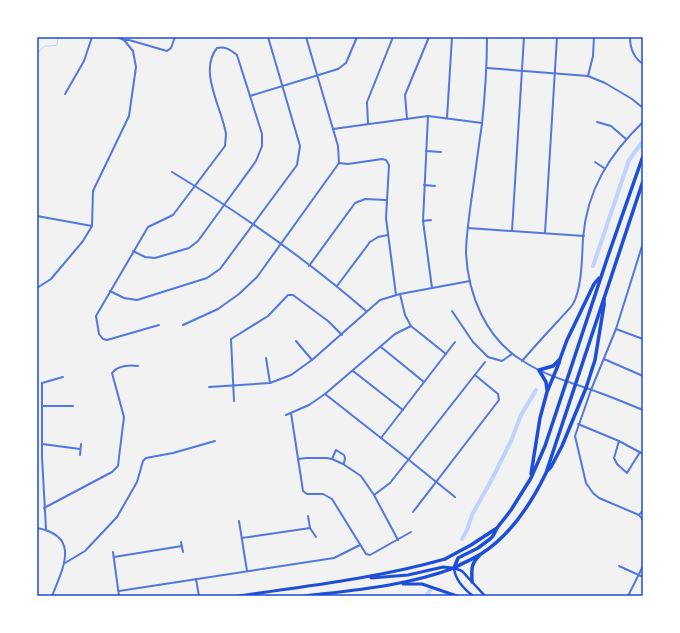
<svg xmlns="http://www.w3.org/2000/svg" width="680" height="633" viewBox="0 0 680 633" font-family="'Source Sans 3',sans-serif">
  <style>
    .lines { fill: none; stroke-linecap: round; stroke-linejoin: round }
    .stream { stroke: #bfd3fe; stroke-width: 1 }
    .canal { stroke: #bfd3fe; stroke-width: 4 }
    .minor { stroke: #5277de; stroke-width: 2 }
    .tertiary { stroke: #5277de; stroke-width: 2 }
    .secondary { stroke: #1d4ed8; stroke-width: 2.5 }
    .trunk { stroke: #1d4ed8; stroke-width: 3 }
    .motorway { stroke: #1d4ed8; stroke-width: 3.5 }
    .neatline { fill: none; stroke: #1d4ed8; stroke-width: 1.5 }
  </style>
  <rect width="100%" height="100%" fill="#f2f2f2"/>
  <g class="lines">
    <!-- stream -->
    <polyline class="stream" points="37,57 40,50 45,46 51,46 57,45 58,37"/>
    <!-- canal -->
    <g class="canal">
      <polyline points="593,266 629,160 643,141"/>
      <polyline points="462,539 467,530 472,515 493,477 511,441 521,415 536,390"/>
      <polyline points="426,596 431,589"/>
    </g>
    <!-- minor -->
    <g class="minor">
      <polyline points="306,37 338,146 339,163"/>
      <path d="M630 37C630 48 634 58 643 64"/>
      <polyline points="124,40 129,40 167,51 171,48 175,37"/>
      <polyline points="487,68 588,76 605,83 632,99 643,108"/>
      <polyline points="588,76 593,56 594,37"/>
      <polyline points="65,94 84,61 92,37"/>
      <polyline points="250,96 338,69 346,63 357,37"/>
      <polyline points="428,116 423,221 432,288"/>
      <polyline points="447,118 452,37"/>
      <polyline points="407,119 405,95 429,37"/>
      <polyline points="597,122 611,126 626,139"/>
      <polyline points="368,124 367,102 393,37"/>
      <polyline points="333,129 428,116 482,123"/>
      <polyline points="426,151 441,152"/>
      <polyline points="595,162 604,168"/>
      <polyline points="339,163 348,164 382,159 386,160 389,165 386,218 396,295"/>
      <path d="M172 172C240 213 306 259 366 311"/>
      <polyline points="424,185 435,186"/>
      <polyline points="37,216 92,226"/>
      <polyline points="423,221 431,220"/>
      <polyline points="468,228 584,236"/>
      <polyline points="512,231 524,37"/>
      <polyline points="545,233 557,37"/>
      <polyline points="643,243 616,329 591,390 575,436 586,483 593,493 599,498 639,515 643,520"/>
      <path d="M133 251 145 257 155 258 189 248 198 241 256 161 262 146V134L237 55C231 50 225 46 217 48 198 71 222 108 226 134 226 138 225 142 225 146L173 215 148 227 96 316 99 334 103 339 107 340 159 325"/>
      <polyline points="309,266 355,203 365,199 386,200"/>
      <polyline points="337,286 370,242 378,237 388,235"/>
      <polyline points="110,291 124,298 137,300 207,278 220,269 297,165 300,146 268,37"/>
      <polyline points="400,294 405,315 411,326 446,354"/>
      <polyline points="452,311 473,342 488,357 502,361 512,354"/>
      <polyline points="183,325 218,309 239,294 257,277 339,163"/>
      <polyline points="616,329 643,339"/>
      <polyline points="296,341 312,360"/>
      <polyline points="381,347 424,382"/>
      <polyline points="266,358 270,383"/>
      <polyline points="604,359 643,376"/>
      <path d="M522 361C534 347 546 334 559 320 563 315 569 310 573 304 582 288 582 257 583 238 587 190 609 155 643 122"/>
      <polyline points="353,371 403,410"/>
      <polyline points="209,387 270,383 291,375 312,360 380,300 400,294 470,281"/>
      <polyline points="325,394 409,460 455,497"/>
      <polyline points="234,401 231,339 268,316 288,295 293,295 328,321 342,335"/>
      <polyline points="42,406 73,406"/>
      <polyline points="291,413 303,491 307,494 323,494 332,499 366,554 370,555 411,532"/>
      <polyline points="286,415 309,405 325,394 395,334 411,326"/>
      <polyline points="578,424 619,441 643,454"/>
      <polyline points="381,438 455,342"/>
      <polyline points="619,441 614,458 617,464 627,473 640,452"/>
      <polyline points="42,444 80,449"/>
      <polyline points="80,455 81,444"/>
      <polyline points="298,459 306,458 327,458 332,459 343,464 361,476 374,495 398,540"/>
      <polyline points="332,459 336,450 344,455 345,458 344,463"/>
      <polyline points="374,495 390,483 485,362"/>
      <path d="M44 508 112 472 118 466 119 457 124 417 112 373C118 365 129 365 138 366"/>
      <polyline points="413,512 499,400 498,394 475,375"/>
      <polyline points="639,515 643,510"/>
      <polyline points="308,516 310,528 316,537"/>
      <polyline points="239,521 247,571"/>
      <path d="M37 528C81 536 63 568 52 596"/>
      <polyline points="46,529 42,457 42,383 63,377"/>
      <polyline points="242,538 310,528"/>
      <polyline points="181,542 183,552"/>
      <polyline points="113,552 119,596"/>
      <polyline points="114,557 182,546"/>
      <polyline points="65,563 85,551 117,517 137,482 143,461 146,458 173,453 215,441"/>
      <polyline points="619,566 643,577"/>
      <polyline points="196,579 199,596"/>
      <polyline points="119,591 334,558 360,545"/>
      <polyline points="628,596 643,566"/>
    </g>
    <!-- tertiary -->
    <g class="tertiary">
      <path d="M487 37C487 66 485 95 482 124 478 150 475 176 471 202 469 219 466 236 466 253 468 295 486 339 523 361 544 375 569 382 592 390 609 396 626 403 643 410"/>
      <polyline points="37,288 51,279 83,241 92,226 93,191 129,116 136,67 133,51 124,40 117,37"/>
    </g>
    <!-- secondary -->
    <path class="secondary" d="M473 596C464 589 455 580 454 568L462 571 485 596"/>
    <!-- trunk -->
    <g class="trunk">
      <polyline points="371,578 408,575 443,567 452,568"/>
      <polyline points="403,584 422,584 457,596"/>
      <path d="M238 596C308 586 378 578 445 559"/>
      <path d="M304 596C355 590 406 586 454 568"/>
    </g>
    <!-- motorway -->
    <g class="motorway">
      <polyline points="547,390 546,382 539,370 553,366 559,360"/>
      <polyline points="547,471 551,467 562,446 586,388 595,360 604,305 604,299"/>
      <polyline points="531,474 540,418 547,392 559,363 560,359 567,340 594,284 599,278"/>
      <polyline points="445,559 471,545 497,528 511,510 531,478 545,446 608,256 643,156"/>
      <path d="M454 568C463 563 473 559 481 554 511 535 531 504 546 473L643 181"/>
      <polyline points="454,568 458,558 478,548 490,539 493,536 497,528"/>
      <path d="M472 582C472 570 470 565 479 556"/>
    </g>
  </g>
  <!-- border -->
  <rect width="680" height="633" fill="none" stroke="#ffffff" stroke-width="76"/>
  <rect x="38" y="38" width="604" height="557" class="neatline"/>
</svg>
